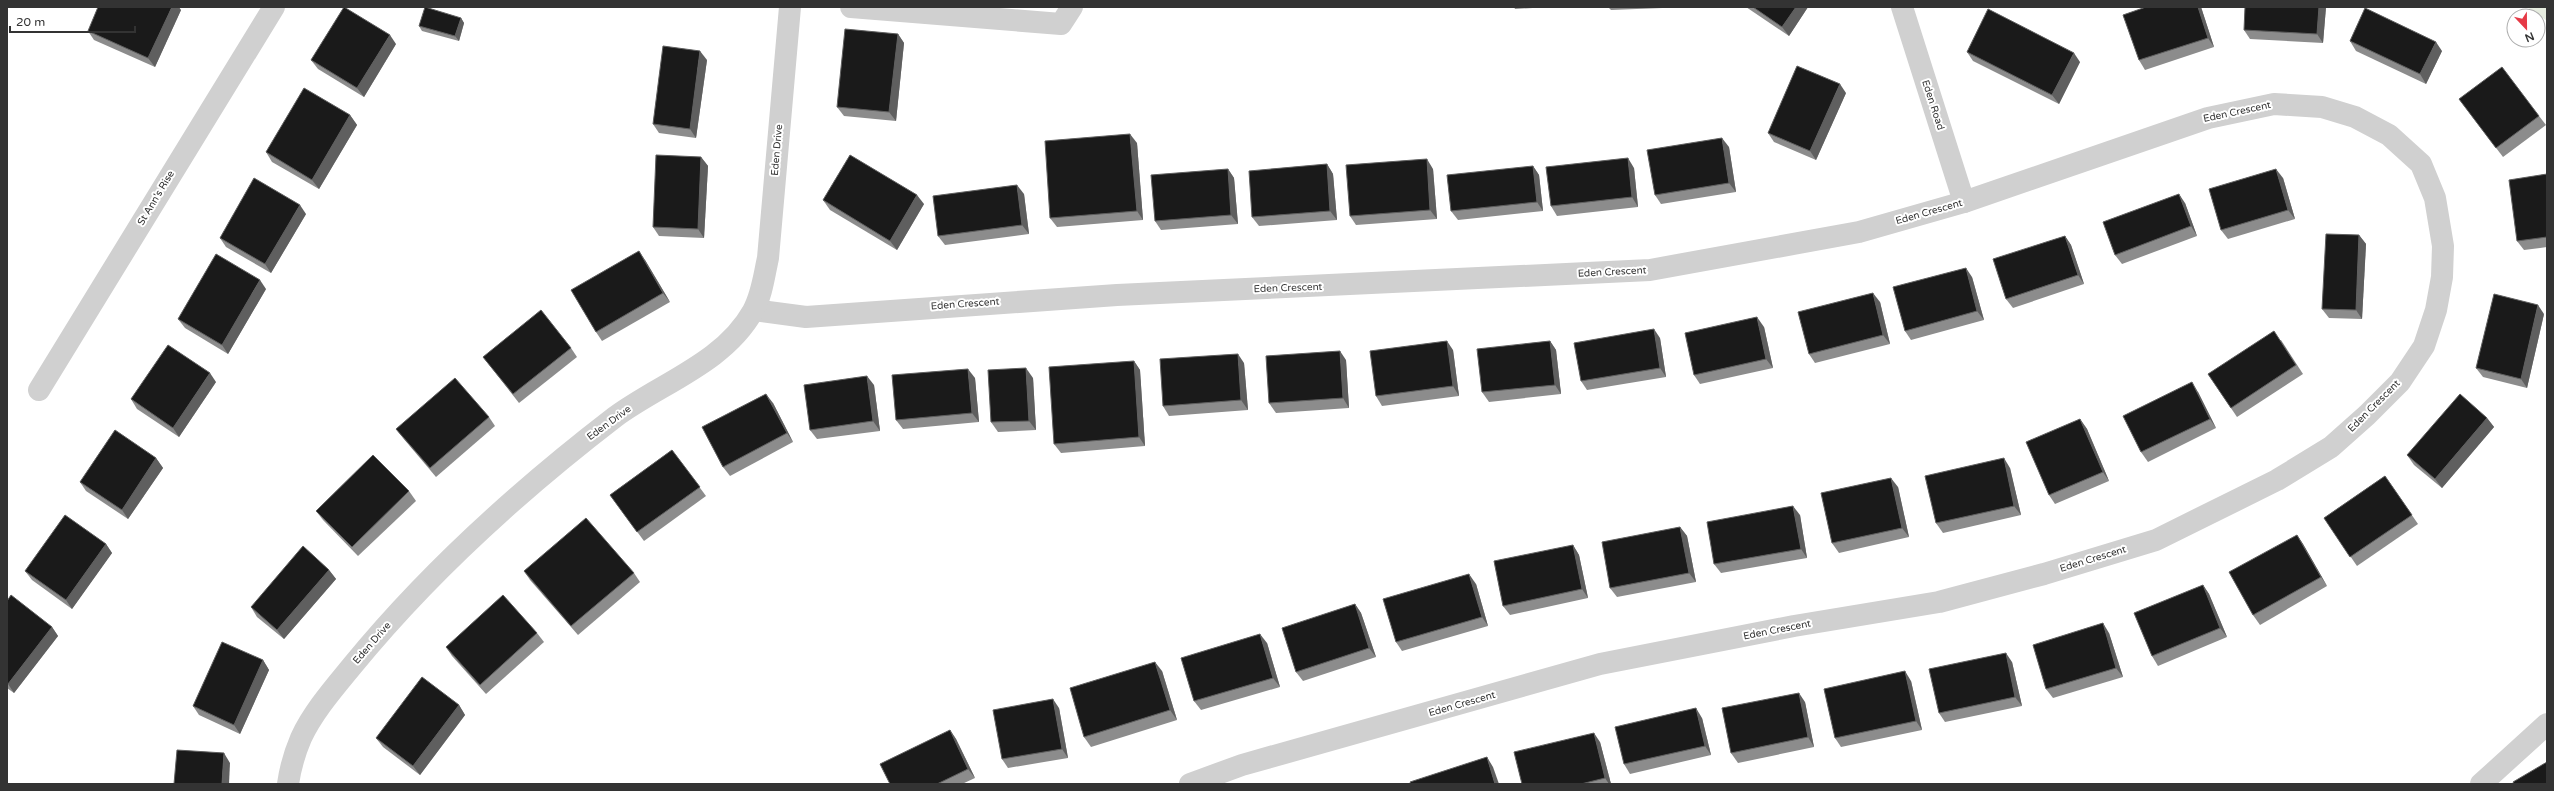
<svg xmlns="http://www.w3.org/2000/svg" width="2554" height="791" viewBox="0 0 2554 791" font-family="'Varela Round',sans-serif">
  <style>
    .green { fill: #e6ecdf }
    .lines { fill: none; stroke-linecap: round; stroke-linejoin: round }
    .minor { stroke: #d0d0d0; stroke-width: 22 }
    .wall { fill: #8c8c8c }
    .shaded-wall { fill: #5f5f5f }
    .building { fill: #1a1a1a; stroke: #5f5f5f }
    .labels { text-anchor: middle; dominant-baseline: central; stroke-width: 4; stroke-linejoin: round; paint-order: stroke }
    .street-label { font-size: 10px; fill: #333; stroke: #fff }
  </style>
  <rect width="100%" height="100%" fill="#fff"/>
  <!-- green -->
  <polygon class="green" points="2527,7 2547,7 2547,21"/>
  <g class="lines">
    <!-- minor -->
    <g class="minor">
      <polyline points="851,7 1061,24 1072,7"/>
      <polyline points="1902,7 1964,202"/>
      <polyline points="754,310 806,317 1117,295 1650,270 1859,232 1964,202 2208,118 2274,104 2322,107 2355,117 2389,135 2421,164 2435,198 2443,246 2442,277 2436,310 2424,346 2400,382 2367,415 2331,447 2277,480 2156,540 2044,574 1939,602 1794,626 1600,664 1242,765 1190,784"/>
      <polyline points="39,390 274,7"/>
      <path d="M288 784C290 770 295 752 301 738 313 712 334 688 352 666 428 573 520 490 615 417 661 383 724 363 753 311 762 295 764 276 768 258L790 7"/>
      <polyline points="2481,784 2547,724"/>
    </g>
  </g>
  <!-- wall -->
  <g class="wall">
    <polygon points="1514,7 1550,7 1515,9"/>
    <polygon points="1608,7 1688,7 1611,10"/>
    <polygon points="1746,7 1808,7 1789,36"/>
    <polygon points="2146,7 2201,7 2214,47 2145,70 2139,60"/>
    <polygon points="2326,7 2323,43 2250,39 2244,30"/>
    <polygon points="181,10 155,67 94,40 88,31"/>
    <polygon points="461,18 464,23 459,41 422,31 419,26"/>
    <polygon points="898,34 904,43 896,121 844,116 837,107"/>
    <polygon points="2350,41 2442,51 2426,84 2356,51"/>
    <polygon points="396,44 364,97 318,69 311,60"/>
    <polygon points="1967,52 2080,62 2059,104 1973,61"/>
    <polygon points="707,60 696,138 659,133 653,124"/>
    <polygon points="1846,93 1816,160 1774,142 1768,133"/>
    <polygon points="2459,99 2539,116 2546,125 2503,157"/>
    <polygon points="350,115 357,125 319,189 272,162 266,152"/>
    <polygon points="1137,143 1143,220 1057,227 1050,218"/>
    <polygon points="1729,147 1736,192 1661,204 1655,195"/>
    <polygon points="701,157 708,166 704,238 659,236 653,227"/>
    <polygon points="1327,164 1333,174 1337,220 1259,226 1252,217"/>
    <polygon points="1533,166 1539,175 1543,211 1458,220 1451,211"/>
    <polygon points="1634,168 1638,207 1557,216 1551,206"/>
    <polygon points="1228,169 1234,178 1238,224 1161,230 1155,221"/>
    <polygon points="1433,169 1437,219 1356,225 1350,216"/>
    <polygon points="2547,174 2547,247 2524,250 2517,241"/>
    <polygon points="2283,178 2295,219 2228,239 2221,230"/>
    <polygon points="1024,194 1029,234 945,245 938,236"/>
    <polygon points="823,200 924,204 897,250 830,210"/>
    <polygon points="2185,203 2197,236 2122,264 2115,255"/>
    <polygon points="306,214 271,273 226,247 220,238"/>
    <polygon points="2359,235 2366,244 2362,319 2329,318 2322,309"/>
    <polygon points="2065,236 2071,245 2084,284 2013,308 2006,299"/>
    <polygon points="645,260 670,302 602,341 596,332"/>
    <polygon points="1972,277 1984,320 1911,340 1905,331"/>
    <polygon points="266,289 228,354 185,328 178,319"/>
    <polygon points="1880,302 1890,344 1815,363 1809,354"/>
    <polygon points="2544,314 2527,388 2483,377 2476,368"/>
    <polygon points="1764,327 1773,368 1700,384 1694,375"/>
    <polygon points="1660,338 1666,377 1587,390 1581,381"/>
    <polygon points="2281,340 2303,374 2237,417 2208,374"/>
    <polygon points="1550,341 1556,350 1561,394 1489,402 1482,392"/>
    <polygon points="571,348 577,357 519,403 490,366 483,357"/>
    <polygon points="1453,350 1459,396 1382,406 1376,396"/>
    <polygon points="1346,360 1349,408 1276,413 1269,403"/>
    <polygon points="1134,361 1140,370 1145,446 1061,453 1054,444"/>
    <polygon points="1244,363 1248,410 1169,416 1163,406"/>
    <polygon points="975,378 979,422 903,429 896,420"/>
    <polygon points="1033,378 1036,430 998,432 991,422"/>
    <polygon points="216,382 179,437 137,409 131,399"/>
    <polygon points="874,385 880,431 817,439 810,430"/>
    <polygon points="2198,392 2216,428 2148,462 2141,452"/>
    <polygon points="773,403 793,442 730,476 723,467"/>
    <polygon points="489,417 495,426 436,477 403,438 396,429"/>
    <polygon points="2487,418 2494,427 2442,488 2414,465 2407,455"/>
    <polygon points="2080,419 2087,429 2109,481 2055,504 2049,495"/>
    <polygon points="672,450 706,496 644,541 610,495"/>
    <polygon points="156,458 163,468 128,519 86,491 80,482"/>
    <polygon points="2010,468 2021,515 1943,533 1936,523"/>
    <polygon points="2385,476 2418,524 2357,566 2324,518"/>
    <polygon points="1898,487 1909,537 1839,553 1832,543"/>
    <polygon points="409,491 416,501 358,556 323,520 316,511"/>
    <polygon points="1800,515 1807,558 1721,573 1714,564"/>
    <polygon points="1680,527 1687,536 1696,582 1617,597 1610,588"/>
    <polygon points="2297,535 2303,544 2327,586 2260,625 2253,615"/>
    <polygon points="106,544 112,553 72,609 32,580 25,571"/>
    <polygon points="1573,545 1579,555 1588,598 1510,615 1503,606"/>
    <polygon points="329,570 336,579 284,639 257,617 251,607"/>
    <polygon points="524,571 634,573 640,582 578,635 530,580"/>
    <polygon points="1476,584 1488,626 1402,651 1396,642"/>
    <polygon points="2203,585 2209,594 2227,637 2158,666 2152,656"/>
    <polygon points="7,601 52,627 58,636 14,693 7,688"/>
    <polygon points="1355,604 1361,613 1376,657 1303,681 1296,672"/>
    <polygon points="537,633 544,642 486,694 452,656 446,647"/>
    <polygon points="2109,633 2123,677 2053,698 2046,689"/>
    <polygon points="1267,643 1280,687 1201,710 1194,701"/>
    <polygon points="263,660 269,670 240,734 199,715 193,706"/>
    <polygon points="2012,662 2022,706 1945,722 1939,713"/>
    <polygon points="1162,671 1177,720 1091,747 1084,737"/>
    <polygon points="1911,681 1922,730 1841,747 1835,738"/>
    <polygon points="1805,702 1814,747 1738,763 1731,753"/>
    <polygon points="459,705 465,715 420,775 383,747 376,738"/>
    <polygon points="1059,708 1068,758 1008,768 1002,759"/>
    <polygon points="1702,718 1711,755 1630,774 1624,764"/>
    <polygon points="950,730 956,739 975,778 962,784 890,784"/>
    <polygon points="1600,742 1611,784 1522,784"/>
  </g>
  <!-- shaded-wall -->
  <g class="shaded-wall">
    <polygon points="172,7 179,7 181,10 155,67 148,58"/>
    <polygon points="1796,7 1808,7 1789,36 1782,27"/>
    <polygon points="2198,7 2201,7 2214,47 2208,38"/>
    <polygon points="2319,7 2326,7 2323,43 2317,34"/>
    <polygon points="461,18 464,23 459,41 455,36"/>
    <polygon points="898,34 904,43 896,121 889,112"/>
    <polygon points="390,35 396,44 364,97 357,88"/>
    <polygon points="2436,42 2442,51 2426,84 2420,74"/>
    <polygon points="700,51 707,60 696,138 690,129"/>
    <polygon points="2074,53 2080,62 2059,104 2052,95"/>
    <polygon points="1840,84 1846,93 1816,160 1810,151"/>
    <polygon points="350,115 357,125 319,189 312,180"/>
    <polygon points="1130,134 1137,143 1143,220 1137,211"/>
    <polygon points="1722,138 1729,147 1736,192 1729,183"/>
    <polygon points="701,157 708,166 704,238 698,229"/>
    <polygon points="1628,158 1634,168 1638,207 1632,197"/>
    <polygon points="1427,159 1433,169 1437,219 1430,210"/>
    <polygon points="1327,164 1333,174 1337,220 1330,211"/>
    <polygon points="1533,166 1539,175 1543,211 1537,202"/>
    <polygon points="1228,169 1234,178 1238,224 1231,215"/>
    <polygon points="2276,169 2283,178 2295,219 2288,210"/>
    <polygon points="1017,185 1024,194 1029,234 1022,225"/>
    <polygon points="2179,194 2185,203 2197,236 2191,226"/>
    <polygon points="917,195 924,204 897,250 890,241"/>
    <polygon points="300,205 306,214 271,273 265,264"/>
    <polygon points="2359,235 2366,244 2362,319 2356,310"/>
    <polygon points="2065,236 2071,245 2084,284 2078,275"/>
    <polygon points="639,251 645,260 670,302 663,293"/>
    <polygon points="1966,268 1972,277 1984,320 1977,311"/>
    <polygon points="260,280 266,289 228,354 222,345"/>
    <polygon points="1873,293 1880,302 1890,344 1883,335"/>
    <polygon points="2538,305 2544,314 2527,388 2521,379"/>
    <polygon points="1757,317 1764,327 1773,368 1766,359"/>
    <polygon points="1654,329 1660,338 1666,377 1660,368"/>
    <polygon points="1447,341 1453,350 1459,396 1453,386"/>
    <polygon points="1550,341 1556,350 1561,394 1555,385"/>
    <polygon points="1340,351 1346,360 1349,408 1343,398"/>
    <polygon points="1238,354 1244,363 1248,410 1241,400"/>
    <polygon points="1134,361 1140,370 1145,446 1139,437"/>
    <polygon points="1026,368 1033,378 1036,430 1029,421"/>
    <polygon points="968,369 975,378 979,422 972,413"/>
    <polygon points="210,373 216,382 179,437 173,428"/>
    <polygon points="867,376 874,385 880,431 873,421"/>
    <polygon points="2192,382 2198,392 2216,428 2210,419"/>
    <polygon points="766,394 773,403 793,442 787,433"/>
    <polygon points="2487,418 2494,427 2442,488 2435,479"/>
    <polygon points="2080,419 2087,429 2109,481 2103,472"/>
    <polygon points="156,458 163,468 128,519 122,510"/>
    <polygon points="2004,458 2010,468 2021,515 2014,506"/>
    <polygon points="1891,478 1898,487 1909,537 1902,528"/>
    <polygon points="1793,506 1800,515 1807,558 1801,549"/>
    <polygon points="1680,527 1687,536 1696,582 1689,573"/>
    <polygon points="2297,535 2303,544 2327,586 2321,577"/>
    <polygon points="106,544 112,553 72,609 66,600"/>
    <polygon points="1573,545 1579,555 1588,598 1582,589"/>
    <polygon points="329,570 336,579 284,639 277,630"/>
    <polygon points="1469,574 1476,584 1488,626 1482,617"/>
    <polygon points="2203,585 2209,594 2227,637 2220,628"/>
    <polygon points="1355,604 1361,613 1376,657 1369,648"/>
    <polygon points="2103,623 2109,633 2123,677 2116,668"/>
    <polygon points="52,627 58,636 14,693 8,684"/>
    <polygon points="1260,634 1267,643 1280,687 1273,678"/>
    <polygon points="2006,653 2012,662 2022,706 2015,697"/>
    <polygon points="263,660 269,670 240,734 234,725"/>
    <polygon points="1155,662 1162,671 1177,720 1170,710"/>
    <polygon points="1905,671 1911,681 1922,730 1916,721"/>
    <polygon points="1799,693 1805,702 1814,747 1808,737"/>
    <polygon points="1053,699 1059,708 1068,758 1062,749"/>
    <polygon points="459,705 465,715 420,775 413,766"/>
    <polygon points="1696,708 1702,718 1711,755 1705,746"/>
    <polygon points="950,730 956,739 975,778 968,769"/>
    <polygon points="1594,733 1600,742 1611,784 1609,784 1605,778"/>
    <polygon points="224,753 230,763 229,784 222,784"/>
    <polygon points="1487,757 1493,767 1499,784 1495,784"/>
  </g>
  <!-- building -->
  <g class="building">
    <polygon points="98,7 172,7 148,58 88,31"/>
    <polygon points="344,7 390,35 357,88 311,60"/>
    <polygon points="425,7 461,18 455,36 419,26"/>
    <polygon points="1753,7 1796,7 1782,27"/>
    <polygon points="2146,7 2198,7 2208,38 2139,60 2123,15"/>
    <polygon points="2245,7 2319,7 2317,34 2244,30"/>
    <polygon points="2365,8 2436,42 2420,74 2350,41"/>
    <polygon points="1988,9 2074,53 2052,95 1967,52"/>
    <polygon points="845,29 898,34 889,112 837,107"/>
    <polygon points="663,46 700,51 690,129 653,124"/>
    <polygon points="1797,66 1840,84 1810,151 1768,133"/>
    <polygon points="2502,67 2539,116 2496,148 2459,99"/>
    <polygon points="304,88 350,115 312,180 266,152"/>
    <polygon points="1130,134 1137,211 1050,218 1045,141"/>
    <polygon points="1722,138 1729,183 1655,195 1647,150"/>
    <polygon points="656,155 701,157 698,229 653,227"/>
    <polygon points="850,155 917,195 890,241 823,200"/>
    <polygon points="1628,158 1632,197 1551,206 1546,167"/>
    <polygon points="1427,159 1430,210 1350,216 1346,165"/>
    <polygon points="1327,164 1330,211 1252,217 1249,171"/>
    <polygon points="1533,166 1537,202 1451,211 1447,175"/>
    <polygon points="1228,169 1231,215 1155,221 1151,175"/>
    <polygon points="2276,169 2288,210 2221,230 2209,189"/>
    <polygon points="2547,174 2547,237 2517,241 2509,180"/>
    <polygon points="254,178 300,205 265,264 220,238"/>
    <polygon points="1017,185 1022,225 938,236 933,196"/>
    <polygon points="2179,194 2191,226 2115,255 2103,222"/>
    <polygon points="2326,234 2359,235 2356,310 2322,309"/>
    <polygon points="2065,236 2078,275 2006,299 1993,259"/>
    <polygon points="639,251 663,293 596,332 571,290"/>
    <polygon points="216,254 260,280 222,345 178,319"/>
    <polygon points="1966,268 1977,311 1905,331 1893,287"/>
    <polygon points="1873,293 1883,335 1809,354 1798,312"/>
    <polygon points="2494,294 2538,305 2521,379 2476,368"/>
    <polygon points="541,310 571,348 513,394 483,357"/>
    <polygon points="1757,317 1766,359 1694,375 1685,333"/>
    <polygon points="1654,329 1660,368 1581,381 1574,343"/>
    <polygon points="2274,331 2296,365 2231,408 2208,374"/>
    <polygon points="1447,341 1453,386 1376,396 1370,351"/>
    <polygon points="1550,341 1555,385 1482,392 1477,349"/>
    <polygon points="168,345 210,373 173,428 131,399"/>
    <polygon points="1340,351 1343,398 1269,403 1266,356"/>
    <polygon points="1238,354 1241,400 1163,406 1160,359"/>
    <polygon points="1134,361 1139,437 1054,444 1049,367"/>
    <polygon points="1026,368 1029,421 991,422 988,370"/>
    <polygon points="968,369 972,413 896,420 892,375"/>
    <polygon points="867,376 873,421 810,430 804,385"/>
    <polygon points="455,378 489,417 430,468 396,429"/>
    <polygon points="2192,382 2210,419 2141,452 2123,416"/>
    <polygon points="766,394 787,433 723,467 702,427"/>
    <polygon points="2460,394 2487,418 2435,479 2407,455"/>
    <polygon points="2080,419 2103,472 2049,495 2026,442"/>
    <polygon points="115,430 156,458 122,510 80,482"/>
    <polygon points="672,450 700,487 637,532 610,495"/>
    <polygon points="373,455 409,491 352,547 316,511"/>
    <polygon points="2004,458 2014,506 1936,523 1925,476"/>
    <polygon points="2385,476 2412,515 2350,557 2324,518"/>
    <polygon points="1891,478 1902,528 1832,543 1821,493"/>
    <polygon points="1793,506 1801,549 1714,564 1707,522"/>
    <polygon points="65,515 106,544 66,600 25,571"/>
    <polygon points="586,518 634,573 571,626 524,571"/>
    <polygon points="1680,527 1689,573 1610,588 1602,542"/>
    <polygon points="2297,535 2321,577 2253,615 2229,572"/>
    <polygon points="1573,545 1582,589 1503,606 1494,561"/>
    <polygon points="303,546 329,570 277,630 251,607"/>
    <polygon points="1469,574 1482,617 1396,642 1383,599"/>
    <polygon points="2203,585 2220,628 2152,656 2134,613"/>
    <polygon points="11,595 52,627 8,684 7,683 7,601"/>
    <polygon points="503,595 537,633 480,685 446,647"/>
    <polygon points="1355,604 1369,648 1296,672 1282,628"/>
    <polygon points="2103,623 2116,668 2046,689 2033,645"/>
    <polygon points="1260,634 1273,678 1194,701 1181,658"/>
    <polygon points="222,642 263,660 234,725 193,706"/>
    <polygon points="2006,653 2015,697 1939,713 1929,669"/>
    <polygon points="1155,662 1170,710 1084,737 1070,688"/>
    <polygon points="1905,671 1916,721 1835,738 1824,689"/>
    <polygon points="422,677 459,705 413,766 376,738"/>
    <polygon points="1799,693 1808,737 1731,753 1722,708"/>
    <polygon points="1053,699 1062,749 1002,759 993,710"/>
    <polygon points="1696,708 1705,746 1624,764 1615,727"/>
    <polygon points="950,730 968,769 937,784 890,784 880,764"/>
    <polygon points="1594,733 1605,778 1581,784 1522,784 1514,752"/>
    <polygon points="177,750 224,753 222,784 174,784"/>
    <polygon points="1487,757 1495,784 1411,784 1410,782"/>
    <polygon points="2547,762 2547,784 2514,784 2513,782"/>
  </g>
  <g class="labels">
    <!-- street labels -->
    <g class="street-label">
      <text transform="translate(1933 105) rotate(72)">Eden Road</text>
      <text transform="translate(2237 112) rotate(-12)">Eden Crescent</text>
      <text transform="translate(777 150) rotate(-85)">Eden Drive</text>
      <text transform="translate(156 198) rotate(-59)">St Ann's Rise</text>
      <text transform="translate(1929 212) rotate(-16)">Eden Crescent</text>
      <text transform="translate(1612 272) rotate(-3)">Eden Crescent</text>
      <text transform="translate(1288 288) rotate(-2)">Eden Crescent</text>
      <text transform="translate(965 304) rotate(-4)">Eden Crescent</text>
      <text transform="translate(2374 406) rotate(-45)">Eden Crescent</text>
      <text transform="translate(609 423) rotate(-36)">Eden Drive</text>
      <text transform="translate(2093 559) rotate(-17)">Eden Crescent</text>
      <text transform="translate(1777 630) rotate(-11)">Eden Crescent</text>
      <text transform="translate(372 643) rotate(-49)">Eden Drive</text>
      <text transform="translate(1462 704) rotate(-16)">Eden Crescent</text>
    </g>
  </g>
  <!-- border -->
  <rect width="2554" height="791" fill="none" stroke="#333333" stroke-width="16"/>
  <!-- north arrow -->
  <g transform="translate(2526 28) rotate(158)"><circle r="19" fill="#ffffff" stroke="#adadad"/>
  <path d="M0-3L7 15L0 10L-7 15Z" fill="#e63946"/>
  <text y="-6" font-size="11" font-weight="bold" text-anchor="middle" fill="#333333">N</text>
  </g>
  <!-- scale -->
  <path d="M10 26v6h125v-6" fill="none" stroke="#333333" stroke-width="2"/>
  <text x="16" y="26" font-size="12" fill="#333333" stroke="#ffffff" stroke-width="3" paint-order="stroke">20 m</text>
</svg>
